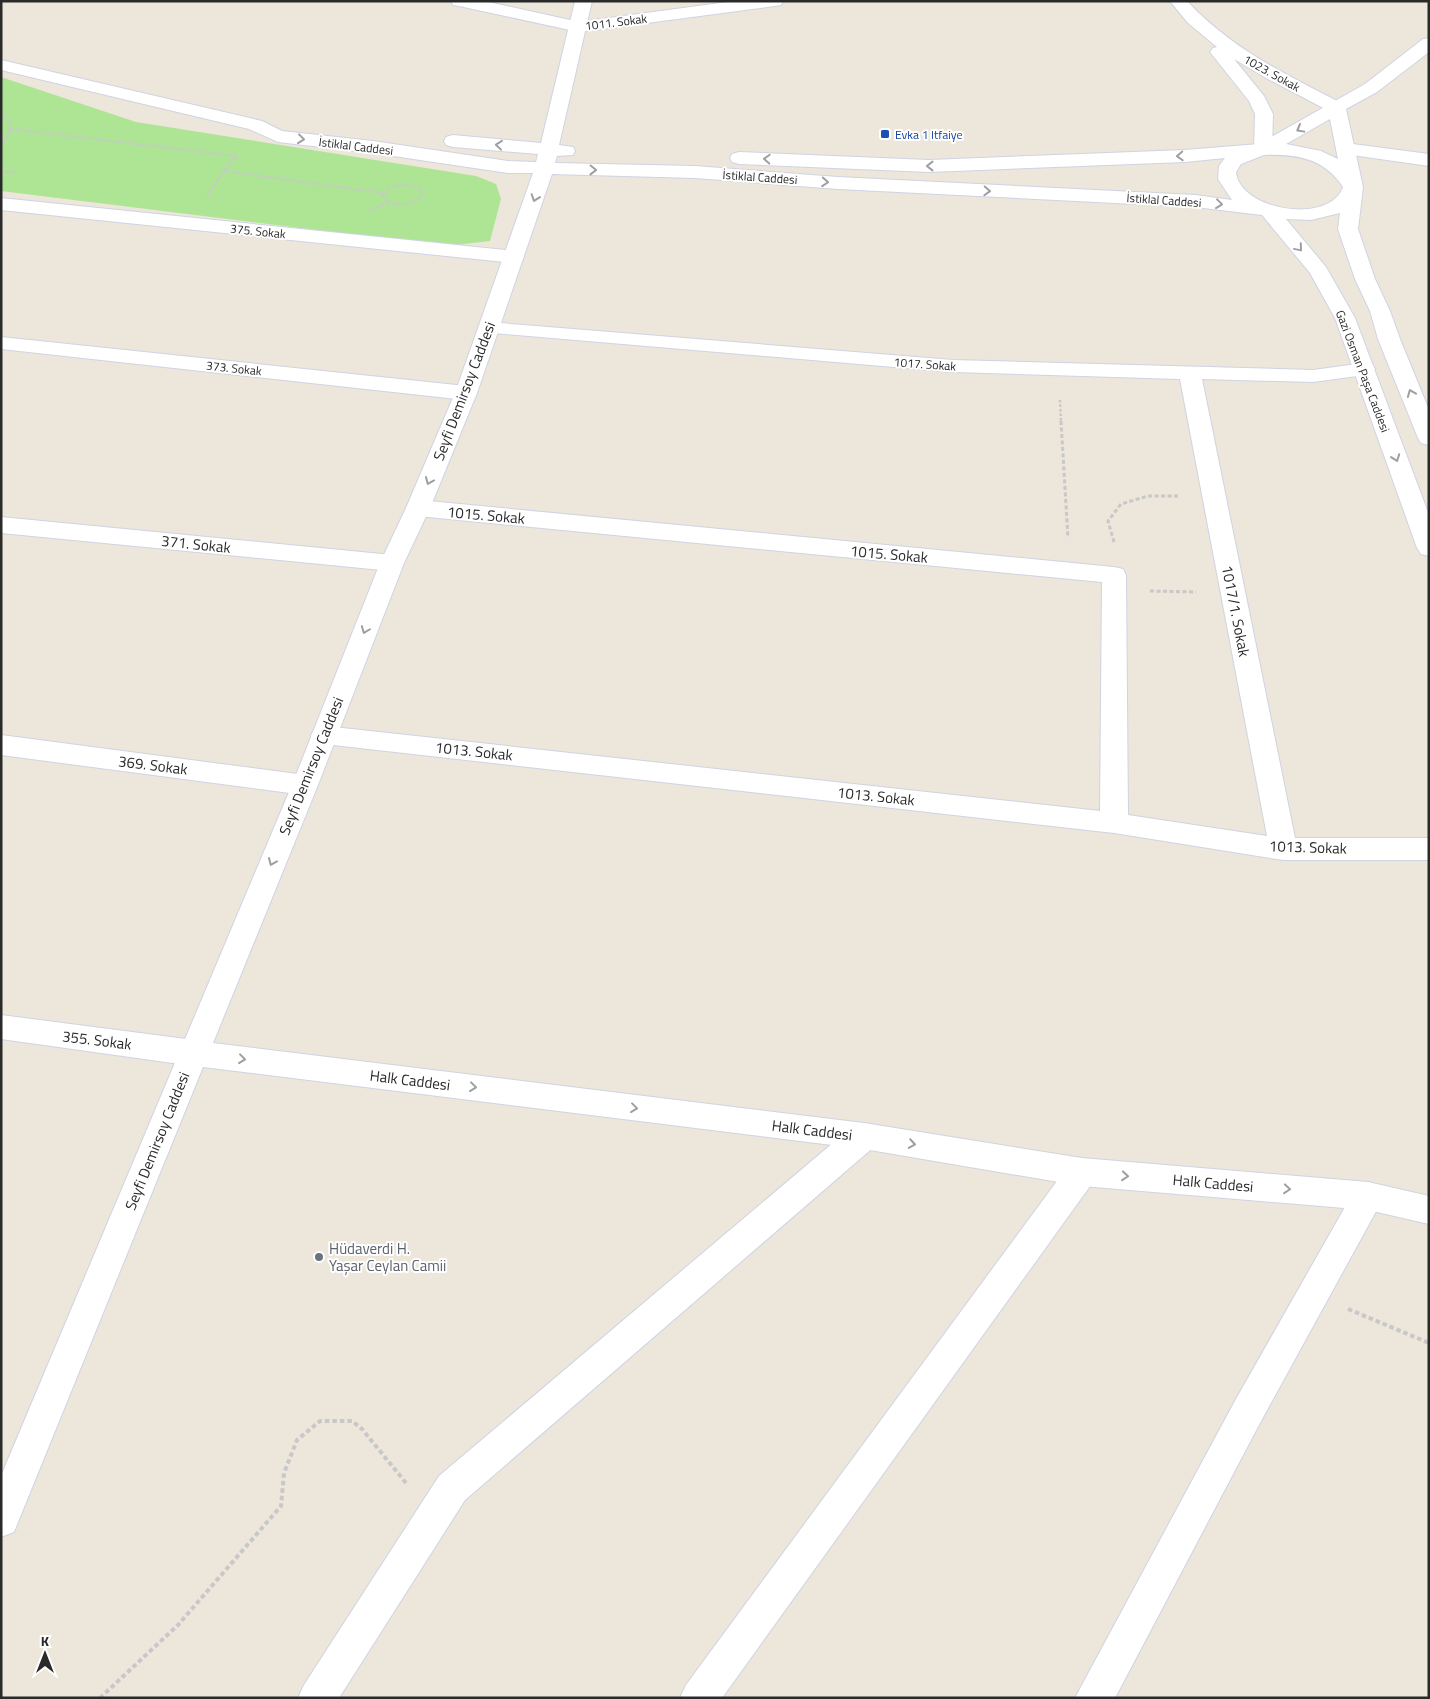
<svg xmlns="http://www.w3.org/2000/svg" width="1430" height="1699" viewBox="0 0 1430 1699" font-family="'Titillium Web',sans-serif">
  <style>
    .green { fill: #ade595 }
    .lines { fill: none; stroke-linecap: round; stroke-linejoin: round }
    .minor-casing { stroke: #d0d3e3; stroke-width: 2 }
    .tertiary-casing { stroke: #d0d3e3; stroke-width: 2 }
    .secondary-casing { stroke: #d0d3e3; stroke-width: 2 }
    .path-far2 { stroke: #c8c8c8; stroke-width: 2.5; stroke-dasharray: 2.5 2; stroke-linecap: butt }
    .path-far1 { stroke: #c8c8c8; stroke-width: 3; stroke-dasharray: 4 2.5; stroke-linecap: butt }
    .path { stroke: #c8c8c8; stroke-width: 4; stroke-dasharray: 4.5 3; stroke-linecap: butt }
    .minor { fill: #fff; fill-rule: evenodd }
    .tertiary { fill: #fff; fill-rule: evenodd }
    .secondary { fill: #fff; fill-rule: evenodd }
    .oneway { stroke: #9f9f9f }
    .transit-dot { fill: #1a4fb4; stroke: #fff; stroke-width: 2 }
    .worship-dot { fill: #6b7280; stroke: #fff; stroke-width: 2 }
    .labels { text-anchor: middle; dominant-baseline: central; stroke-width: 4; stroke-linejoin: round; paint-order: stroke }
    .far-street-label { font-size: 12px; fill: #2a2a2a; stroke: #fff }
    .far-transit-label { font-size: 12px; fill: #164399; stroke: #fff; text-anchor: start }
    .street-label { font-size: 15px; fill: #2a2a2a; stroke: #fff }
    .worship-label { font-size: 15px; fill: #5b616d; stroke: #fff; text-anchor: start }
  </style>
  <rect width="100%" height="100%" fill="#ece6db"/>
  <!-- green -->
  <polygon class="green" points="1,77 136,122 476,176 496,184 501,199 490,241 455,245 324,231 1,191"/>
  <g class="lines">
    <!-- minor casing -->
    <g class="minor-casing">
      <g id="minor">
        <polygon points="451,1 484,1 579,22 735,1 783,1 781,5 775,6 579,32 459,6 453,5"/>
        <path d="M1170 1H1187C1231 49 1287 75 1343 104L1346 108 1343 112 1337 113 1331 112 1266 78 1234 59 1264 96 1273 114 1272 149 1270 153 1263 155 1256 153 1254 149 1255 114 1249 101 1210 52 1213 48 1217 47 1188 23Z"/>
        <polygon points="1345,143 1429,154 1429,166 1338,153 1336,149 1338,145"/>
        <polygon points="1,198 514,251 521,253 524,257 521,261 514,263 1,210"/>
        <polygon points="488,322 953,360 1313,370 1364,363 1372,364 1375,369 1372,374 1313,382 1202,379 1295,838 1429,838 1429,860 1283,860 1114,833 324,744 315,742 311,735 315,728 324,726 1100,811 1102,582 418,516 410,513 406,508 410,503 418,500 1114,567 1123,569 1126,575 1128,815 1267,836 1180,379 953,372 481,332 478,328 481,324"/>
        <polygon points="1,337 466,386 474,388 477,393 474,398 466,400 1,349"/>
        <polygon points="1,517 392,555 400,557 404,563 400,569 392,571 1,533"/>
        <polygon points="1,735 305,775 314,778 318,785 314,792 305,795 1,755"/>
        <polygon points="864,1123 875,1126 880,1136 875,1146 465,1500 339,1698 298,1698 304,1685 439,1476 853,1126"/>
        <polygon points="1082,1158 1093,1162 1098,1172 1093,1182 722,1698 680,1698 686,1685 1071,1162"/>
        <polygon points="1368,1182 1379,1186 1384,1196 1379,1206 1260,1423 1115,1698 1075,1698 1236,1399 1357,1186"/>
      </g>
    </g>
    <!-- tertiary casing -->
    <g class="tertiary-casing">
      <polygon id="tertiary" points="1,1015 194,1040 205,1044 209,1053 205,1062 194,1066 1,1039"/>
    </g>
    <!-- secondary casing -->
    <g class="secondary-casing">
      <path id="secondary" d="M575 1H592L559 145 573 147 575 151 573 155 557 156 555 163 695 166 838 177 1195 195 1232 200 1218 179 1219 166 1225 158 1185 162 929 172 739 164 732 162 730 158 732 154 739 152 929 160 1185 150 1259 144 1365 84 1423 39 1429 38V52L1377 92 1346 109 1363 187 1358 229 1375 279 1390 311 1400 339 1429 410V445L1421 443 1418 438 1378 339 1370 311 1355 279 1338 229 1340 213 1311 220 1286 219 1326 267 1355 318 1429 515V556L1421 554 1417 548 1335 318 1310 273 1262 215 1195 207 838 189 695 178 552 174 477 393 430 508 404 563 318 785 213 1043 864 1123 1082 1158 1368 1182 1429 1196V1224L1368 1210 1082 1186 864 1149 203 1067 14 1532 1 1537V1476L292 785 380 563 406 508 455 393 533 173H508L373 153 278 142 249 129 1 70V60L262 121 282 131 373 141 508 161 536 162 538 154 453 147 446 145 444 141 446 137 453 135 541 143ZM1330 119 1338 159 1321 151 1286 144ZM1264 155C1296 154 1324 158 1343 187 1330 225 1240 211 1236 172L1241 164Z"/>
    </g>
    <!-- path-far2 -->
    <g class="path-far2">
      <path d="M1 113C14 122 12 134 1 144"/>
      <polyline points="11,129 237,156 224,171 384,193"/>
      <polyline points="1,171 16,173"/>
      <path d="M405 184 420 188 423 194C413 207 394 209 383 196L389 188Z"/>
      <polyline points="207,196 224,171"/>
      <polyline points="369,211 388,203"/>
      <polyline points="1060,400 1061,422"/>
    </g>
    <!-- path-far1 -->
    <g class="path-far1">
      <polyline points="1061,421 1068,538"/>
      <polyline points="1114,542 1108,521 1121,504 1148,496 1178,496"/>
      <polyline points="1150,591 1196,592"/>
    </g>
    <!-- path -->
    <g class="path">
      <polyline points="1348,1309 1429,1343"/>
      <polyline points="100,1698 178,1625 281,1506 284,1473 297,1440 320,1421 352,1421 362,1429 406,1483"/>
    </g>
    <!-- minor -->
    <use href="#minor" class="minor"/>
    <!-- tertiary -->
    <use href="#tertiary" class="tertiary"/>
    <!-- secondary -->
    <use href="#secondary" class="secondary"/>
  </g>
  <!-- one-way arrows -->
  <defs><path id="oneway-chevron" d="M-2-3.5L2.5 0L-2 3.5" fill="none" stroke-width="1.6" stroke-linecap="round" stroke-linejoin="round" transform="scale(1.25)"/></defs>
  <g class="oneway">
    <use href="#oneway-chevron" transform="translate(1300 129) rotate(151)"/>
    <use href="#oneway-chevron" transform="translate(301 139) rotate(7)"/>
    <use href="#oneway-chevron" transform="translate(499 145) rotate(-174)"/>
    <use href="#oneway-chevron" transform="translate(1180 156) rotate(177)"/>
    <use href="#oneway-chevron" transform="translate(767 159) rotate(-177)"/>
    <use href="#oneway-chevron" transform="translate(930 166) rotate(180)"/>
    <use href="#oneway-chevron" transform="translate(593 170) rotate(1)"/>
    <use href="#oneway-chevron" transform="translate(825 182) rotate(4)"/>
    <use href="#oneway-chevron" transform="translate(987 191) rotate(3)"/>
    <use href="#oneway-chevron" transform="translate(535 198) rotate(109)"/>
    <use href="#oneway-chevron" transform="translate(1219 204) rotate(7)"/>
    <use href="#oneway-chevron" transform="translate(1299 248) rotate(50)"/>
    <use href="#oneway-chevron" transform="translate(1411 393) rotate(-112)"/>
    <use href="#oneway-chevron" transform="translate(1396 458) rotate(70)"/>
    <use href="#oneway-chevron" transform="translate(429 481) rotate(113)"/>
    <use href="#oneway-chevron" transform="translate(365 630) rotate(111)"/>
    <use href="#oneway-chevron" transform="translate(272 862) rotate(113)"/>
    <use href="#oneway-chevron" transform="translate(242 1059) rotate(7)"/>
    <use href="#oneway-chevron" transform="translate(473 1087) rotate(7)"/>
    <use href="#oneway-chevron" transform="translate(634 1108) rotate(7)"/>
    <use href="#oneway-chevron" transform="translate(912 1144) rotate(9)"/>
    <use href="#oneway-chevron" transform="translate(1125 1176) rotate(5)"/>
    <use href="#oneway-chevron" transform="translate(1287 1189) rotate(5)"/>
  </g>
  <!-- markers -->
  <rect class="transit-dot" x="880" y="129" width="10" height="10" rx="2.5"/>
  <circle class="worship-dot" cx="319" cy="1257" r="5"/>
  <g class="labels">
    <!-- far-street labels -->
    <g class="far-street-label">
      <text transform="translate(616 22) rotate(-7)">1011. Sokak</text>
      <text transform="translate(1272 73) rotate(29)">1023. Sokak</text>
      <text transform="translate(356 146) rotate(7)">İstiklal Caddesi</text>
      <text transform="translate(760 177) rotate(4)">İstiklal Caddesi</text>
      <text transform="translate(1164 200) rotate(4)">İstiklal Caddesi</text>
      <text transform="translate(258 231) rotate(6)">375. Sokak</text>
      <text transform="translate(925 364) rotate(4)">1017. Sokak</text>
      <text transform="translate(234 368) rotate(6)">373. Sokak</text>
      <text transform="translate(1363 371) rotate(69)">Gazi Osman Paşa Caddesi</text>
    </g>
    <!-- far-transit labels -->
    <g class="far-transit-label">
      <text x="895" y="134">Evka 1 Itfaiye</text>
    </g>
    <!-- street labels -->
    <g class="street-label">
      <text transform="translate(464 391) rotate(-69)">Seyfi Demirsoy Caddesi</text>
      <text transform="translate(486 515) rotate(5)">1015. Sokak</text>
      <text transform="translate(196 544) rotate(6)">371. Sokak</text>
      <text transform="translate(889 554) rotate(5)">1015. Sokak</text>
      <text transform="translate(1236 611) rotate(79)">1017/1. Sokak</text>
      <text transform="translate(474 751) rotate(6)">1013. Sokak</text>
      <text transform="translate(153 765) rotate(7)">369. Sokak</text>
      <text transform="translate(311 766) rotate(-68)">Seyfi Demirsoy Caddesi</text>
      <text transform="translate(876 796) rotate(6)">1013. Sokak</text>
      <text transform="translate(1308 847) rotate(2)">1013. Sokak</text>
      <text transform="translate(97 1040) rotate(7)">355. Sokak</text>
      <text transform="translate(410 1080) rotate(7)">Halk Caddesi</text>
      <text transform="translate(812 1130) rotate(7)">Halk Caddesi</text>
      <text transform="translate(157 1141) rotate(-68)">Seyfi Demirsoy Caddesi</text>
      <text transform="translate(1213 1183) rotate(5)">Halk Caddesi</text>
    </g>
    <!-- worship labels -->
    <g class="worship-label">
      <text x="329" y="1248">Hüdaverdi H.<tspan x="329" dy="17">Yaşar Ceylan Camii</tspan></text>
    </g>
  </g>
  <!-- border -->
  <rect width="1430" height="1699" fill="none" stroke="#2a2a2a" stroke-width="5"/>
  <!-- north arrow -->
  <g transform="translate(45 1654)" stroke="#ffffff" stroke-width="4" paint-order="stroke">
  <path d="M0-4L9 19L0 12L-9 19Z" fill="#2a2a2a"/>
  <text y="-8" font-size="14" font-weight="bold" text-anchor="middle" fill="#2a2a2a">K</text>
  </g>
</svg>
